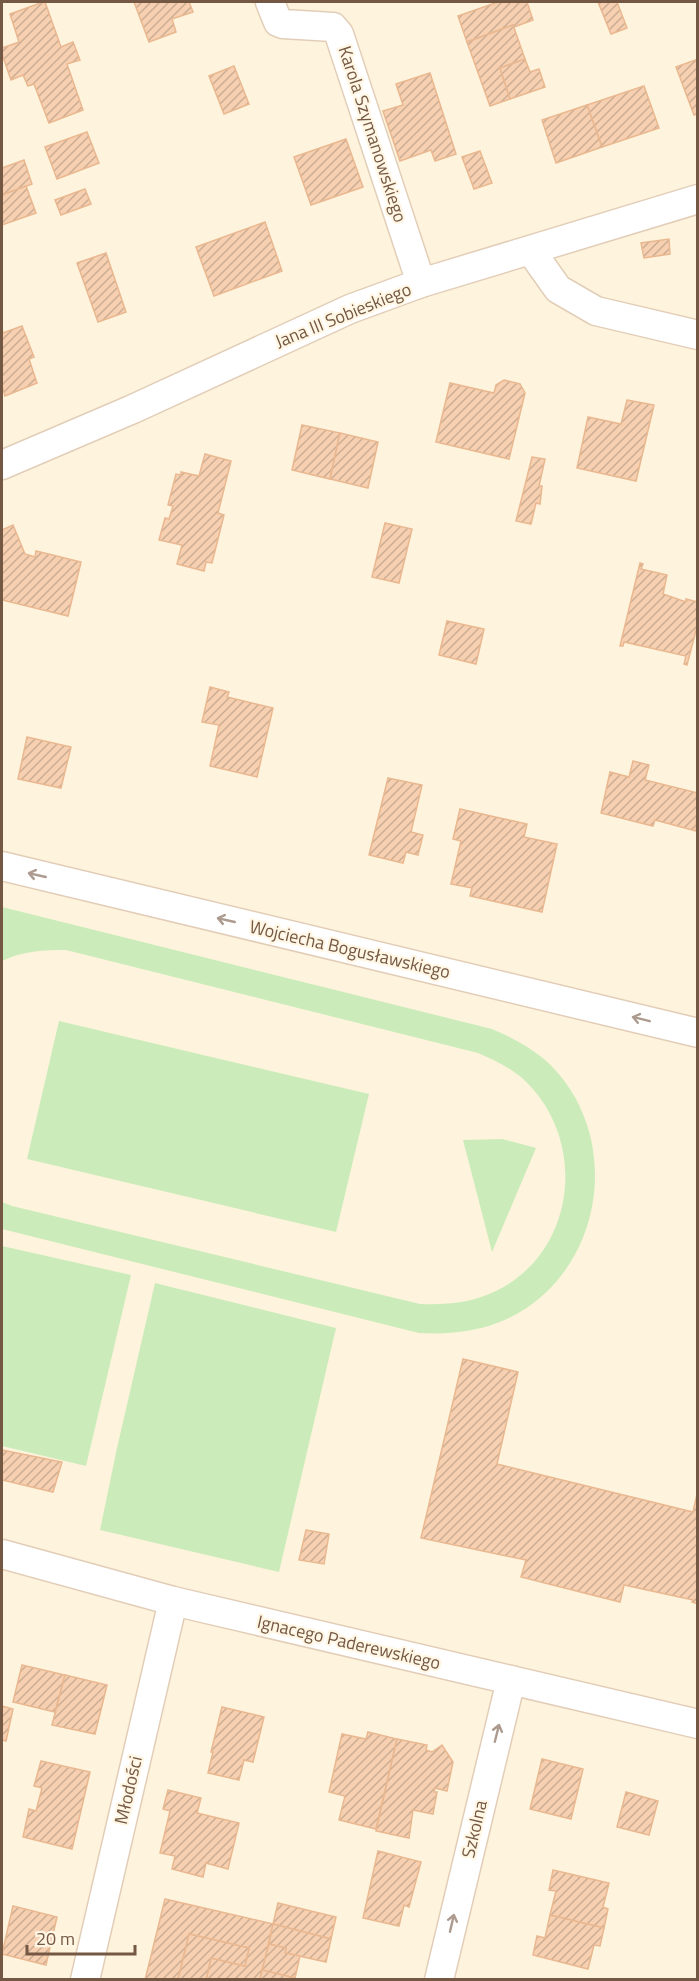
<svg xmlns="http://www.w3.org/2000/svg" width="699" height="1981" viewBox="0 0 699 1981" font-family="'Titillium Web',sans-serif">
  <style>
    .pitch { fill: #cbecba }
    .building { fill: url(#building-hatch); stroke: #eab890; stroke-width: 1.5 }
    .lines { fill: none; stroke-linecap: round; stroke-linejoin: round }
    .street-casing { stroke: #e2ceb8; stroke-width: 31 }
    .street { stroke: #fff; stroke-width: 28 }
    .oneway { stroke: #ac9b8e }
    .labels { text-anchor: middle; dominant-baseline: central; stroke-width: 4.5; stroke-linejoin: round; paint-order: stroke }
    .street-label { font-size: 18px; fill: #745843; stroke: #fff6e4 }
  </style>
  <defs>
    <pattern id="building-hatch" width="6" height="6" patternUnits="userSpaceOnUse" patternTransform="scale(1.5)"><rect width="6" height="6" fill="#f6d0b1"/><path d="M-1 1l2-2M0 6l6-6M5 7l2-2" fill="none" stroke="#ccac92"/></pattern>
  </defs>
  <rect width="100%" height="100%" fill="#fef3dc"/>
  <!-- pitch -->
  <g class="pitch">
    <path d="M2 907 492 1029C511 1037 528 1046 544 1059 620 1126 609 1254 525 1309 493 1330 456 1335 419 1333L2 1229V1202L12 1206 420 1304C447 1305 471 1303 496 1291 578 1251 588 1137 522 1078 509 1067 494 1060 478 1053L66 950C44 950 22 951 2 961Z"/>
    <polygon points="59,1021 369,1094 336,1232 27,1159"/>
    <polygon points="502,1139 536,1148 492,1252 463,1140"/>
    <polygon points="2,1246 131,1275 86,1466 2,1446"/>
    <polygon points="155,1283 336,1328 279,1572 100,1530 117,1448"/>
  </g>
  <!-- building -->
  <g class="building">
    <polygon points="43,2 45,2 61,47 73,42 80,60 67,64 83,110 49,123 34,84 28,86 23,75 11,80 2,54 2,48 19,42 10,14"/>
    <polygon points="134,2 189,2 193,12 172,19 176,32 149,42"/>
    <polygon points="498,2 527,2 533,20 514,27 513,25 467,42 458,16"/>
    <polygon points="598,2 617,2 627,28 611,34"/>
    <polygon points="513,25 525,59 500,68 510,99 490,106 467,42"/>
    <polygon points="525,59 530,72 539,69 545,87 510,99 500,68"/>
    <polygon points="698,59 698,114 694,115 676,67"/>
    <polygon points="234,66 249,104 224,114 209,76"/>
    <polygon points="430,73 456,154 435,161 431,150 400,161 383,111 403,105 396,84"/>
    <polygon points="644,86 659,128 602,147 587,105"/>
    <polygon points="587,105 602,147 556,163 542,120"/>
    <polygon points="87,132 99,163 57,179 45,147"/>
    <polygon points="346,139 363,187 311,205 294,157"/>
    <polygon points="480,151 492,183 474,189 462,157"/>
    <polygon points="24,160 32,184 2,195 2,168"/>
    <polygon points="26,186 36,213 2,225 2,195"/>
    <polygon points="85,189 91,204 61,215 55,200"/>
    <polygon points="265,222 282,271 214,296 196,247"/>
    <polygon points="669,239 670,254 644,258 641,243"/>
    <polygon points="106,253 126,312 98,322 77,263"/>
    <polygon points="22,326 34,357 29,359 37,383 5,396 2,386 2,329 3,333"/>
    <polygon points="504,380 520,384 525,393 509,459 436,442 450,383 494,393 496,385"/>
    <polygon points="627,400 654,405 636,481 577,468 588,417 621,424"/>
    <polygon points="302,425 340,433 330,479 292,470"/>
    <polygon points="340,433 378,442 368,488 330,479"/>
    <polygon points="205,454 231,461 218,513 224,515 212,563 206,562 204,571 177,564 182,545 159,540 165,518 169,519 173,506 168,505 176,474 181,475 181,472 199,476"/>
    <polygon points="532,457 545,459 539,486 542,486 540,504 536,503 531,524 516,521"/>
    <polygon points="385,523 412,529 399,583 372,577"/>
    <polygon points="13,525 25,554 35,557 36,551 81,562 68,616 2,600 2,530"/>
    <polygon points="640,563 643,564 641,569 667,575 663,594 686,602 686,599 698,602 698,623 687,665 684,664 686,656 624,642 623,646 620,646"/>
    <polygon points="447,621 484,629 476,664 439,655"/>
    <polygon points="210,687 229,692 227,697 273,708 257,777 210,766 219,725 202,722"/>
    <polygon points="27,737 71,747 61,788 18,779"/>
    <polygon points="633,761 649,765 645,780 698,793 696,831 655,820 653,826 601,813 610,772 629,777"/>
    <polygon points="388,778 422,785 411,832 423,835 418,855 406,852 403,863 369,855"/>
    <polygon points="460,809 527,824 524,837 557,844 542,912 470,896 472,888 451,884 461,841 453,839"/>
    <polygon points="463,1359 518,1372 497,1464 693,1512 698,1490 698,1604 692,1602 693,1600 624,1585 620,1602 521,1577 526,1560 421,1538"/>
    <polygon points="2,1450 62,1462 53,1492 2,1480"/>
    <polygon points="306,1530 329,1534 324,1564 299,1560"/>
    <polygon points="22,1665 65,1675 55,1712 13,1702"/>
    <polygon points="65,1675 107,1685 95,1734 52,1725"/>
    <polygon points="2,1706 13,1709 6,1741 2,1740"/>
    <polygon points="222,1707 264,1717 253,1762 244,1760 239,1780 208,1773 213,1752 211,1752"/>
    <polygon points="368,1732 397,1739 376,1829 339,1820 345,1796 329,1792 342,1734 366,1739"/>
    <polygon points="397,1739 427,1745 426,1750 432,1752 442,1745 453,1762 447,1791 435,1788 434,1792 437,1792 433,1814 413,1810 409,1838 376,1831"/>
    <polygon points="542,1759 583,1769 571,1819 530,1809"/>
    <polygon points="41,1761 90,1772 72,1849 23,1837 29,1809 36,1811 42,1788 34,1786"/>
    <polygon points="168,1790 201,1798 197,1813 239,1823 228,1869 206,1863 203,1877 172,1869 175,1856 160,1853 170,1811 163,1809"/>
    <polygon points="626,1792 658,1801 649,1835 617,1827"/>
    <polygon points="378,1851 421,1862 409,1907 404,1905 399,1926 363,1918"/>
    <polygon points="553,1870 609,1883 603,1907 608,1909 604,1928 550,1915 556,1891 549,1890"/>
    <polygon points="165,1899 273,1924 260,1980 206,1980 211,1958 245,1966 249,1948 189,1934 178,1980 145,1980"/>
    <polygon points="278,1903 336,1917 331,1939 273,1924"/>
    <polygon points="13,1906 57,1917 46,1965 2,1954"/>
    <polygon points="550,1915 604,1928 600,1946 594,1945 588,1969 533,1955 537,1936 545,1938"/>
    <polygon points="273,1924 331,1939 326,1962 285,1953 286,1948 269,1944"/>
    <polygon points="189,1934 249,1948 245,1966 211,1958 206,1980 178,1980"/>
    <polygon points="269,1944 286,1948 285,1953 300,1956 295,1978 262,1970"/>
    <polygon points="262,1970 295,1978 295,1980 260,1980"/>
  </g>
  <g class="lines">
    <!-- street casing -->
    <g class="street-casing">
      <g id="street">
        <polyline points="270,2 278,22 283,24 333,27 339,34 421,283"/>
        <polyline points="531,251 558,289 596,311 698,335"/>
        <polyline points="2,465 133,409 350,309 421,283 698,199"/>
        <polyline points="2,866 698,1033"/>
        <polyline points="2,1554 173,1601 698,1724"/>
        <polyline points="85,1980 173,1601"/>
        <polyline points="439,1980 511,1680"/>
      </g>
    </g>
    <!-- street -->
    <use href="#street" class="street"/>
  </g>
  <!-- one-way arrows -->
  <defs><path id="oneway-shaft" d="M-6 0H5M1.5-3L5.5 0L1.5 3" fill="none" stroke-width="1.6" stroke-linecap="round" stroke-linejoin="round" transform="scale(1.5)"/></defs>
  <g class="oneway">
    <use href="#oneway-shaft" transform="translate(37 875) rotate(-167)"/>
    <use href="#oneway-shaft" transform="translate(226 920) rotate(-167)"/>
    <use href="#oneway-shaft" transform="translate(641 1019) rotate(-166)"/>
    <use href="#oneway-shaft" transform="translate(497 1733) rotate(-76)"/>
    <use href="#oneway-shaft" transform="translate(452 1923) rotate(-77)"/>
  </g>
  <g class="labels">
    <!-- street labels -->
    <g class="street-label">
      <text transform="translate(373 134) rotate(72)">Karola Szymanowskiego</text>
      <text transform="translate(343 315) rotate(-22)">Jana III Sobieskiego</text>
      <text transform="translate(350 949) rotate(13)">Wojciecha Bogusławskiego</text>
      <text transform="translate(349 1642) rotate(13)">Ignacego Paderewskiego</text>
      <text transform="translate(128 1790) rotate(-77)">Młodości</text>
      <text transform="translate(474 1829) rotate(-77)">Szkolna</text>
    </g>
  </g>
  <!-- border -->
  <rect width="699" height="1981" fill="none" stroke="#745843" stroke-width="6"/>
  <!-- scale -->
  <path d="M27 1945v9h108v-9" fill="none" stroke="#745843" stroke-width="3"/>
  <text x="36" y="1945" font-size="18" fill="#745843" stroke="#fff6e4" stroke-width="4.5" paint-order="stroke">20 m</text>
</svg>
